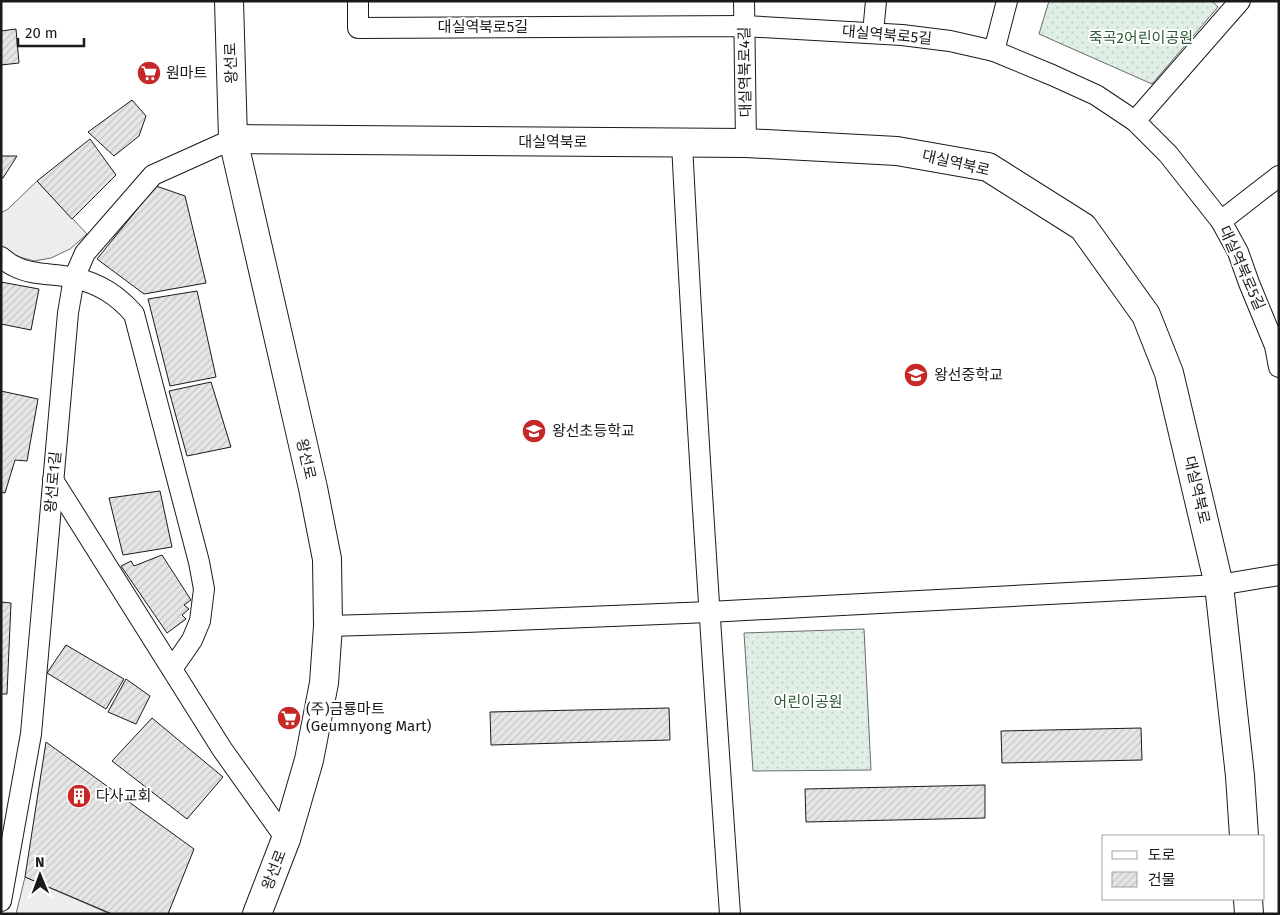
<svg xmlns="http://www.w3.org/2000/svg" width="1280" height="915" viewBox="0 0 1280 915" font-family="'Fira Sans','Noto Sans KR',sans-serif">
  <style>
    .grass { fill: url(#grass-dots); stroke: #6a6a6a }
    .parking { fill: #ededed; stroke: #6a6a6a }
    .building { fill: url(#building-hatch); stroke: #1a1a1a }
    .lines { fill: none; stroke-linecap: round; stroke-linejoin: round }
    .street-casing { stroke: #1a1a1a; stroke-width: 22 }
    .secondary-casing { stroke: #1a1a1a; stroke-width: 30 }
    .street { stroke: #fff; stroke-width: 20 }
    .secondary { stroke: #fff; stroke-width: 28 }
    .labels { text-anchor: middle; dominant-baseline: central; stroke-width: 4; stroke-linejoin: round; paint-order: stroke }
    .street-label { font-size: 15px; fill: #1a1a1a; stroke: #fff }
    .park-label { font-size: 15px; fill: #2b5a34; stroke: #fff }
    .poi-label { font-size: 15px; fill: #1a1a1a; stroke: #fff; text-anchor: start }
  </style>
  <defs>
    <pattern id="grass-dots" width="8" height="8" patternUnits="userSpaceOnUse" patternTransform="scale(1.25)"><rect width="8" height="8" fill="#e0efe3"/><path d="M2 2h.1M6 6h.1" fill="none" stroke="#c0ccc2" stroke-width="1.8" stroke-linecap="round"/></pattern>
    <pattern id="building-hatch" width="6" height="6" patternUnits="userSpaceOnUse" patternTransform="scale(1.25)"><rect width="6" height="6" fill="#e6e6e6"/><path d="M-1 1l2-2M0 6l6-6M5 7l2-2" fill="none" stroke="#c5c5c5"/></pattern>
  </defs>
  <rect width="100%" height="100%" fill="#fff"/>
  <!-- grass -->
  <g class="grass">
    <polygon points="1049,1 1212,1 1218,7 1152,84 1039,34"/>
    <polygon points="864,629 871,770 753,771 744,633"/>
  </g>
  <!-- parking -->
  <g class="parking">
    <polygon points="37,181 87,234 70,249 51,258 34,261 23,258 9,253 1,248 1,213 8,209"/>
    <polygon points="25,877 110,914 16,914"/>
  </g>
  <!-- building -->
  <g class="building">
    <polygon points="16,29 19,63 1,65 1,31"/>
    <polygon points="132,100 146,116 139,136 114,156 88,132"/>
    <polygon points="90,139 116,175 72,219 37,181"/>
    <polygon points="1,156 17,156 3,178 1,178"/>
    <polygon points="156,186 185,196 206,283 144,294 97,259"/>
    <polygon points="1,282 39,289 31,330 1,324"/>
    <polygon points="197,291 216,377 170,386 148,299"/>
    <polygon points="211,382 231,447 187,456 169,391"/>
    <polygon points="1,391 38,399 27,461 15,460 5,493 1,492"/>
    <polygon points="160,491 172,547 123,555 109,498"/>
    <polygon points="162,555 191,600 184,605 189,609 182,615 186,619 167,633 121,566 131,561 134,566"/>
    <polygon points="1,602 11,603 7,694 1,694"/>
    <polygon points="66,645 124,679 106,709 47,673"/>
    <polygon points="126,679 150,696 136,724 108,712"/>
    <polygon points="669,708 670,740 491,745 490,712"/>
    <polygon points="152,718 223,777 187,819 112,761"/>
    <polygon points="1141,728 1142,760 1002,763 1001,731"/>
    <polygon points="46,742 194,849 168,914 112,914 25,877"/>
    <polygon points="985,785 985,818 806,822 805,789"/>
  </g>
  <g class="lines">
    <!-- street casing -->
    <g class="street-casing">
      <g id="street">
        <polyline points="358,1 358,28 744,26 902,35 950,41 994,51 1052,75 1096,95 1135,121 1168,154 1221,221 1238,252 1249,283 1275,346 1279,367"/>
        <polyline points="744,1 746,143"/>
        <polyline points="873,33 876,1"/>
        <polyline points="994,51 1007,1"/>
        <polyline points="1135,121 1240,1"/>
        <path d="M682 143C695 400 712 657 730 914"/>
        <polyline points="1221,221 1279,176"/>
        <path d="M1 257C5 260 9 264 14 266 32 276 56 273 75 278 100 284 117 295 134 314L199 562 204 589 200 621 192 640 172 669"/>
        <polyline points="53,480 222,749 286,839"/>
        <polyline points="328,626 466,622 709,612 1219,585 1279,575"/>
        <polyline points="1,901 31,734 68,313 74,278 85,253 153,175 233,139"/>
      </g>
    </g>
    <!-- secondary casing -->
    <g class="secondary-casing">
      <g id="secondary">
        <polyline points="229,1 233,139 313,488 327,559 328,626 324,683 309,760 286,839 257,914"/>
        <polyline points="233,139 746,143 897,151 988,167 1083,227 1146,315 1169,373 1219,585 1240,776 1244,836"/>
        <polyline points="1248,899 1249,914"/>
      </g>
    </g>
    <!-- street -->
    <use href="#street" class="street"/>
    <!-- secondary -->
    <use href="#secondary" class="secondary"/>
  </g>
  <!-- icons -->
  <defs>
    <g id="supermarket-disc" transform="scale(1.25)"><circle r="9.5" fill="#c62828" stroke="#fff"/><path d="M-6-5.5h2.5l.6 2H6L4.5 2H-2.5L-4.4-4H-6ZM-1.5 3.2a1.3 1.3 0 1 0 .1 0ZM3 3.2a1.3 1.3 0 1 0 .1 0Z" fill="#fff"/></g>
    <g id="school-disc" transform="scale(1.25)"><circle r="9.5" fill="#c62828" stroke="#fff"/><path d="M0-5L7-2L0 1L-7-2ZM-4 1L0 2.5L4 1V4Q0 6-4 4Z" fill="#fff"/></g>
    <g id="building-disc" transform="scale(1.25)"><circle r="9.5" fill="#c62828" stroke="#fff"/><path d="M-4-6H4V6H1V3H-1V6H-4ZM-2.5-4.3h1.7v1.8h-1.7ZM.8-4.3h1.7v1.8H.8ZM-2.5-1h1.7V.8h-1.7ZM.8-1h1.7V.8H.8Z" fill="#fff"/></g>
  </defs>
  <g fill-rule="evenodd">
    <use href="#supermarket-disc" x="149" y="73"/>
    <use href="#school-disc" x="916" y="375"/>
    <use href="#school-disc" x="534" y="431"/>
    <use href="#supermarket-disc" x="289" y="718"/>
    <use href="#building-disc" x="79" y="796"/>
  </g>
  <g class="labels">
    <!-- street labels -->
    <g class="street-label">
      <text x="483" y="27">대실역북로5길</text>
      <text transform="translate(887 35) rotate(5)">대실역북로5길</text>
      <text transform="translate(231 63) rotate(-92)">왕선로</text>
      <text transform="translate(745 72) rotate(-91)">대실역북로4길</text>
      <text x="553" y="142">대실역북로</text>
      <text transform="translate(956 163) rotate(13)">대실역북로</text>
      <text transform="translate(1242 268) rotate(66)">대실역북로5길</text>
      <text transform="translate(306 459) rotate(77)">왕선로</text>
      <text transform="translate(53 482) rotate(-85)">왕선로1길</text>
      <text transform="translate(1197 490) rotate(77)">대실역북로</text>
      <text transform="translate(274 870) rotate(-69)">왕선로</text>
    </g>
    <!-- park labels -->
    <g class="park-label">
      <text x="1141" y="38">죽곡2어린이공원</text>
      <text x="808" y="702">어린이공원</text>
    </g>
    <!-- poi labels -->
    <g class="poi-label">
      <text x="166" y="73">원마트</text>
      <text x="934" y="375">왕선중학교</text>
      <text x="552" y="431">왕선초등학교</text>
      <text x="306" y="709">(주)금룡마트<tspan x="306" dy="17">(Geumnyong Mart)</tspan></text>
      <text x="96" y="796">다사교회</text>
    </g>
  </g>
  <!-- border -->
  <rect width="1280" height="915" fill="none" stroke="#1a1a1a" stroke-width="5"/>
  <!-- legend -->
  <rect x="1102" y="835" width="162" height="65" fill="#ffffff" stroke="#a3a3a3"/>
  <rect x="1112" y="851" width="25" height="8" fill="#ffffff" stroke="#a3a3a3"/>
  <text x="1148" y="860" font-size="15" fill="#1a1a1a">도로</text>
  <rect x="1112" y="872" width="25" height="15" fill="url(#building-hatch)" stroke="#a3a3a3"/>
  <text x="1148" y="885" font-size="15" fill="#1a1a1a">건물</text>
  <!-- north arrow -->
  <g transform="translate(40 875) rotate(359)" stroke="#ffffff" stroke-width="4" paint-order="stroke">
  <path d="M0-4L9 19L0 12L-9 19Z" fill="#1a1a1a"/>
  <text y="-8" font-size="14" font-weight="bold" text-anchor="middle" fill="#1a1a1a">N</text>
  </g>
  <!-- scale -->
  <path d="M18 38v8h66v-8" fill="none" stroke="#1a1a1a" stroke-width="2.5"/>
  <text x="25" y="38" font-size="15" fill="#1a1a1a" stroke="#ffffff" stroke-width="4" paint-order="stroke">20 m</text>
</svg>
